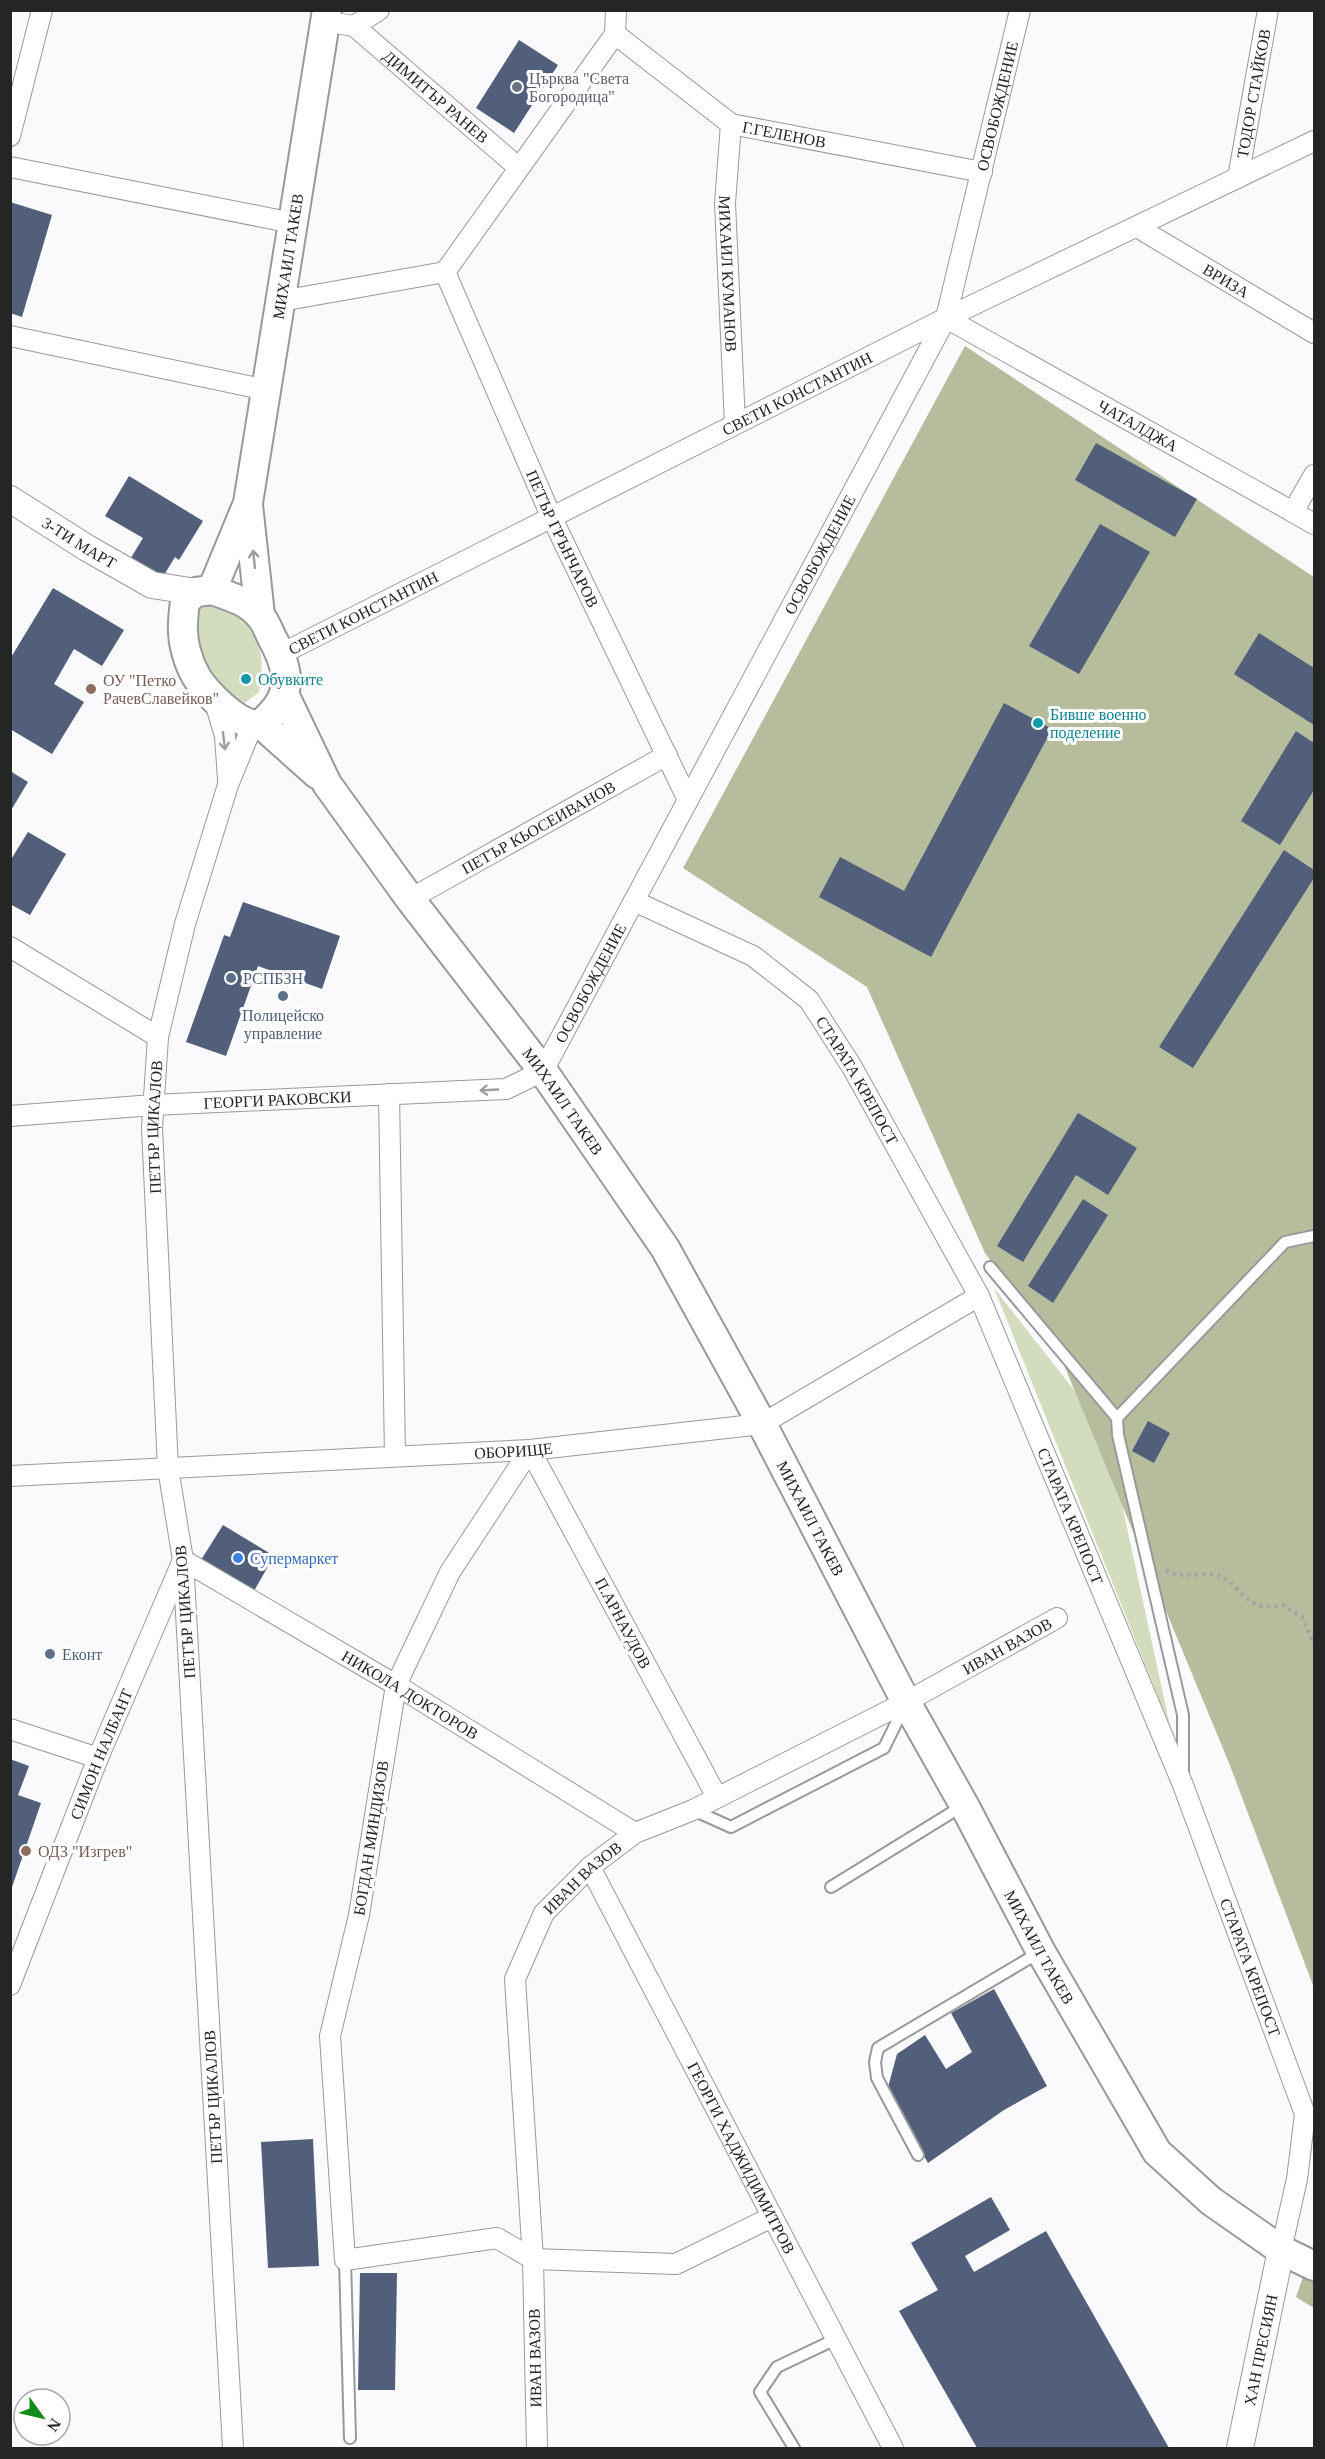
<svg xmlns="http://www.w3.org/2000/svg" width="1325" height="2459" viewBox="0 0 1325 2459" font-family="'Times New Roman',serif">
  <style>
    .green { fill: #d4dcbe }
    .forest { fill: #b5bd9d }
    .building { fill: #525f7a }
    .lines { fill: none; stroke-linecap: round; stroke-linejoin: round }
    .service-casing { stroke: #98999a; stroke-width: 14 }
    .minor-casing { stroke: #98999a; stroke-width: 22 }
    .tertiary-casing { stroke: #98999a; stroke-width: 28 }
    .secondary-casing { stroke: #98999a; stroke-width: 32 }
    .path { stroke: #a3a3a4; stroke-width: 4; stroke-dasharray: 3 4.5; stroke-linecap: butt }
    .service { stroke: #fff; stroke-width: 10 }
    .minor { stroke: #fff; stroke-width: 20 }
    .tertiary { stroke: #fff; stroke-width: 26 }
    .secondary { stroke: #fff; stroke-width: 28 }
    .oneway { stroke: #9c9d9d }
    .worship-dot { fill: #6b7280; stroke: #fff; stroke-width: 2 }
    .culture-dot { fill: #0f9aa8; stroke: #fff; stroke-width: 2 }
    .education-dot { fill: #8d6e63; stroke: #fff; stroke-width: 2 }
    .service-dot { fill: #5c6f8a; stroke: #fff; stroke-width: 2 }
    .shop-dot { fill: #3f7fe0; stroke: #fff; stroke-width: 2 }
    .labels { text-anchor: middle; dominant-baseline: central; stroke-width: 6; stroke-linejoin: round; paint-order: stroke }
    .worship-label { font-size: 16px; fill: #5b616d; stroke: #fff; text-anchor: start }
    .street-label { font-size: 16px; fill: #242525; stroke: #fff }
    .culture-label { font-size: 16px; fill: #0d838f; stroke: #fff; text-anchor: start }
    .education-label { font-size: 16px; fill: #785e54; stroke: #fff; text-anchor: start }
    .service-label { font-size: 16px; fill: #4e5e75; stroke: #fff; text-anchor: start }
    .shop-label { font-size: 16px; fill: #366cbe; stroke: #fff; text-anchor: start }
  </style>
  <rect width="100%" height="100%" fill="#fafafc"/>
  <!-- green -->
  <g class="green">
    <path d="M197 602 235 605C259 639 266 650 259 692L245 703 232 698 201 664 192 631Z"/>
    <polygon points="994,1288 1106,1431 1170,1726"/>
  </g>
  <!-- forest -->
  <g class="forest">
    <polygon points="965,346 1314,577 1314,1988 1229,1763 1059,1353 985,1253 867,987 683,868"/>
    <polygon points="1314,2246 1314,2308 1296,2297"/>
  </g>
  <!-- building -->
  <g class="building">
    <polygon points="519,40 558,65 514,133 476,108"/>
    <polygon points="10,202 52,215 22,317 10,313"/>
    <polygon points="1096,443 1197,499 1175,537 1075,480"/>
    <polygon points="129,476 203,521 179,560 175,557 161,580 129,561 143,538 105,516"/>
    <polygon points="1100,524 1150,552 1079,674 1029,646"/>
    <polygon points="53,588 124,630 102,666 74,649 54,684 84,702 52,754 10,729 10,659"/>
    <polygon points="1259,633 1314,668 1314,725 1234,674"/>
    <polygon points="1004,703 1052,729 931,957 819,897 840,857 904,891"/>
    <polygon points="1296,731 1314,743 1314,790 1280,845 1241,821"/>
    <polygon points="10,771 28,782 10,812"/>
    <polygon points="28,832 66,854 30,915 10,904 10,861"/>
    <polygon points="1284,850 1314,870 1314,878 1193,1068 1159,1047"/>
    <polygon points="243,902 340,936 322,989 258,966 226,1056 186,1042 224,935 230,937"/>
    <polygon points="1078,1113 1137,1148 1108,1195 1076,1175 1023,1262 997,1246"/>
    <polygon points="1083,1199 1108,1215 1053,1303 1028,1286"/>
    <polygon points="1148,1421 1170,1433 1154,1463 1132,1451"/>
    <polygon points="223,1525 274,1556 254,1591 201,1560"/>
    <polygon points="10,1759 29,1766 18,1795 41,1803 11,1890"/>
    <polygon points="994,1989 1047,2086 1004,2110 928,2163 887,2091 897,2054 925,2035 946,2069 972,2052 951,2013"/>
    <polygon points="313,2139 319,2266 268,2268 261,2142"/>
    <polygon points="991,2197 1010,2230 965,2256 974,2272 1046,2231 1169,2448 977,2448 899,2311 938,2290 911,2243"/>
    <polygon points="360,2273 397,2273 395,2390 358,2390"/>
  </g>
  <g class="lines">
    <!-- service casing -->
    <g class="service-casing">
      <g id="service">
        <polyline points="990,1267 1117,1418 1118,1435 1183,1715 1183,1773"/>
        <polyline points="1117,1418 1285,1242 1314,1236"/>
        <polyline points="693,1810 731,1827 884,1748 905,1705"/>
        <polyline points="831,1887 964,1805"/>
        <polyline points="918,2155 877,2078 875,2062 878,2048 1040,1952"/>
        <polyline points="345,2260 350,2438"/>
        <polyline points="794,2448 760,2392 777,2367 836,2339"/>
      </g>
    </g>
    <!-- minor casing -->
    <g class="minor-casing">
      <g id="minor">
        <polyline points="341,24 354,26 379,10"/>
        <path id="s1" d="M354 26 519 168"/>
        <path id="s2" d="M615 34 731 124 982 172"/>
        <path id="s3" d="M731 124 725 203 735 424"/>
        <polyline points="10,136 42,10"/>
        <polyline points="10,167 293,223"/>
        <path id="s4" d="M1238 178 1268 10"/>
        <path id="s5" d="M1137 227 1314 333"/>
        <polyline points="445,272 615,34 616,10"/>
        <path id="s6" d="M281 301 445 272 551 516 688 800"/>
        <path id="s7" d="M946 318 1293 512 1314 475"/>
        <polyline points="10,336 267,390"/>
        <polyline points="1293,512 1314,524"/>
        <path id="s8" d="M281 654 946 318 1314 141"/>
        <polyline points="214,699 225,736 228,779"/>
        <path id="s9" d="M410 899 667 755"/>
        <path id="s10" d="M634 901 753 956 809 1000 852 1067 979 1296 1183 1785 1305 2114 1297 2179 1281 2250"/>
        <polyline points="10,947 158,1037"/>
        <polyline points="389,1094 395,1456"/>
        <path id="s11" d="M10 1116 153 1105 506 1089 543 1071 946 318 1020 10"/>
        <path id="s12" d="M10 1476 530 1450 762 1424 979 1296"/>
        <polyline points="10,1729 98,1758"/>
        <polyline points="717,1797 530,1450 450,1572 396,1685 359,1915 330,2036 345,2260 497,2238 533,2259 676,2264 772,2217"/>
        <path id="s13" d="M590 1867 893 2448"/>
        <path id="s14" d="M10 1985 98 1758 183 1560 396 1685 635 1833"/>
        <path id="s15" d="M233 2448 183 1560 168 1468 152 1128 158 1037 185 924 228 785 253 724"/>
        <path id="s16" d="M537 2448 533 2259 515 1979 544 1913 590 1867 635 1833 693 1810 906 1702 1057 1618"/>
      </g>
    </g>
    <!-- tertiary casing -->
    <g class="tertiary-casing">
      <g id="tertiary">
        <path id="s17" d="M10 499 87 548 152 585 196 592"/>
        <path id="s18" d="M1240 2448 1281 2250"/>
      </g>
    </g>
    <!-- secondary casing -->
    <g class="secondary-casing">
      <g id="secondary">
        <polyline points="248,505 260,615"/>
        <path id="s19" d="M212 590 248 503 327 10"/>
        <path d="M212 590C229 596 248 601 260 616 265 621 268 629 271 636 286 663 296 690 270 715 268 717 264 722 260 724 242 730 204 691 196 676 192 669 188 659 186 651 181 634 183 618 185 601L196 592Z"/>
        <path id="s20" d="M284 694 327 784 410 899 543 1071 665 1248 762 1424 906 1702 964 1805 1041 1952 1157 2152 1211 2201 1281 2250 1314 2266"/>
        <polyline points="261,724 317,774"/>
      </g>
    </g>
    <!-- path -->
    <path class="path" d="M1166 1570C1187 1583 1204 1567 1226 1579 1230 1581 1233 1585 1237 1589 1252 1605 1261 1609 1283 1605L1302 1617 1314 1644"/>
    <!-- service -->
    <use href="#service" class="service"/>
    <!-- minor -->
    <use href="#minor" class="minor"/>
    <!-- tertiary -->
    <use href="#tertiary" class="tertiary"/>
    <!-- secondary -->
    <use href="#secondary" class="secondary"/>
  </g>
  <!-- one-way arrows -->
  <defs><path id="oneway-shaft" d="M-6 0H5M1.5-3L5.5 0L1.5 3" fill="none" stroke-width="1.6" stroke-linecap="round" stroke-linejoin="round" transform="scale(1.5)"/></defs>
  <g class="oneway">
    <use href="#oneway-shaft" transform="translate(254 559) rotate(-96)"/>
    <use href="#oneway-shaft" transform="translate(224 741) rotate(83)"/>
    <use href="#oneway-shaft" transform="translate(489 1090) rotate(177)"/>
  </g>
  <!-- markers -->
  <circle class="worship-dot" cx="517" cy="87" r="6"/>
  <g class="culture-dot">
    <circle cx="246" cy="679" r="6"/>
    <circle cx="1038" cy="723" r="6"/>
  </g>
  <g class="education-dot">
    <circle cx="91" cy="689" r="6"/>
    <circle cx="26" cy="1851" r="6"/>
  </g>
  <g class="service-dot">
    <circle cx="231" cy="978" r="6"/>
    <circle cx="283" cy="996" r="6"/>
    <circle cx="50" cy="1654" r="6"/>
  </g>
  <circle class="shop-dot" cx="238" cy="1558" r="6"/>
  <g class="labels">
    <!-- worship labels -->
    <g class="worship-label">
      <text x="529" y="78">Църква "Света<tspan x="529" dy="18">Богородица"</tspan></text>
    </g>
    <!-- street labels -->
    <g class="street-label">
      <text stroke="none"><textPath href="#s4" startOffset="86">ТОДОР СТАЙКОВ</textPath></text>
      <text stroke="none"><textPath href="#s1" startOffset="108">ДИМИТЪР РАНЕВ</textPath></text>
      <text stroke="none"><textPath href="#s11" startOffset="1610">ОСВОБОЖДЕНИЕ</textPath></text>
      <text stroke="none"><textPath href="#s2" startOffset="201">Г.ГЕЛЕНОВ</textPath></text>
      <text stroke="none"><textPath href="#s19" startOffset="344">МИХАИЛ ТАКЕВ</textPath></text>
      <text stroke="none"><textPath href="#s3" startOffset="150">МИХАИЛ КУМАНОВ</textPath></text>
      <text stroke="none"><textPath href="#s5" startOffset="104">ВРИЗА</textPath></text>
      <text stroke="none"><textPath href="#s8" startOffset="578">СВЕТИ КОНСТАНТИН</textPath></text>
      <text stroke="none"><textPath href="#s7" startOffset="220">ЧАТАЛДЖА</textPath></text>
      <text stroke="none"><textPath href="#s6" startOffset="458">ПЕТЪР ГРЪНЧАРОВ</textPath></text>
      <text stroke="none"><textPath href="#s17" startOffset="82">3-ТИ МАРТ</textPath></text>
      <text stroke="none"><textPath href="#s11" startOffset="1124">ОСВОБОЖДЕНИЕ</textPath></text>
      <text stroke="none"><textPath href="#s8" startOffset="92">СВЕТИ КОНСТАНТИН</textPath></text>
      <text stroke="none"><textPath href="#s9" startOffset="147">ПЕТЪР КЬОСЕИВАНОВ</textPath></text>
      <text stroke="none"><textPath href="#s11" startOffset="638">ОСВОБОЖДЕНИЕ</textPath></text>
      <text stroke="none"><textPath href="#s10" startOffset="296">СТАРАТА КРЕПОСТ</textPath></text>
      <text stroke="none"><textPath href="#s11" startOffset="268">ГЕОРГИ РАКОВСКИ</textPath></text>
      <text stroke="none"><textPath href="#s20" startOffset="495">МИХАИЛ ТАКЕВ</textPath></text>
      <text stroke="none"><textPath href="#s15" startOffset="1324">ПЕТЪР ЦИКАЛОВ</textPath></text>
      <text stroke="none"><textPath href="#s12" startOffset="504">ОБОРИЩЕ</textPath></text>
      <text stroke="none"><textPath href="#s10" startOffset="782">СТАРАТА КРЕПОСТ</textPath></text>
      <text stroke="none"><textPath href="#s20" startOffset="981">МИХАИЛ ТАКЕВ</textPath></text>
      <text transform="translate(185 1612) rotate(-94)">ПЕТЪР ЦИКАЛОВ</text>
      <text transform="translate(623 1623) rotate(62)">П.АРНАУДОВ</text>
      <text stroke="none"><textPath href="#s16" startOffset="1080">ИВАН ВАЗОВ</textPath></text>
      <text stroke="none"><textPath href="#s14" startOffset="723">НИКОЛА ДОКТОРОВ</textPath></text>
      <text stroke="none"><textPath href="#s14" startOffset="248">СИМОН НАЛБАНТ</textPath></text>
      <text transform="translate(371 1838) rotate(-81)">БОГДАН МИНДИЗОВ</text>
      <text stroke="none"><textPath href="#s16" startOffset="594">ИВАН ВАЗОВ</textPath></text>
      <text stroke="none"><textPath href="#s20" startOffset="1467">МИХАИЛ ТАКЕВ</textPath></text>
      <text stroke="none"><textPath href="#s10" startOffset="1268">СТАРАТА КРЕПОСТ</textPath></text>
      <text transform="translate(213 2097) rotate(-93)">ПЕТЪР ЦИКАЛОВ</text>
      <text stroke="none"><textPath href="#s13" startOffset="328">ГЕОРГИ ХАДЖИДИМИТРОВ</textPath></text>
      <text stroke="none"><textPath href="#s18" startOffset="100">ХАН ПРЕСИЯН</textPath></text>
      <text transform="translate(535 2358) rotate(-91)">ИВАН ВАЗОВ</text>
    </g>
    <!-- culture labels -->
    <g class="culture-label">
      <text x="258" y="679">Обувките</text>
      <text x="1050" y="714">Бивше военно<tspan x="1050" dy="18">поделение</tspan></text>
    </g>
    <!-- education labels -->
    <g class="education-label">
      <text x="103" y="680">ОУ "Петко<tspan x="103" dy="18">РачевСлавейков"</tspan></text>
      <text x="38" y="1851">ОДЗ "Изгрев"</text>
    </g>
    <!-- service labels -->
    <g class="service-label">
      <text x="243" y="978">РСПБЗН</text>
      <text x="283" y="1015" text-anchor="middle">Полицейско<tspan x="283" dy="18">управление</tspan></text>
      <text x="62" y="1654">Еконт</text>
    </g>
    <!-- shop labels -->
    <g class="shop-label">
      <text x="250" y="1558">Супермаркет</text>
    </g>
  </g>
  <!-- border -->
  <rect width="1325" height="2459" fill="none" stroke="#242525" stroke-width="24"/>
  <!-- north arrow -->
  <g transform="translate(42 2417) rotate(124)"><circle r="28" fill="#ffffff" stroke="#a7a8a8" stroke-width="1.5"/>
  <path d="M0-4.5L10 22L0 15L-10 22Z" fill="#128d17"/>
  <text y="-9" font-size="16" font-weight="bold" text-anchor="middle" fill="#242525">N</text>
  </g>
</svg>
